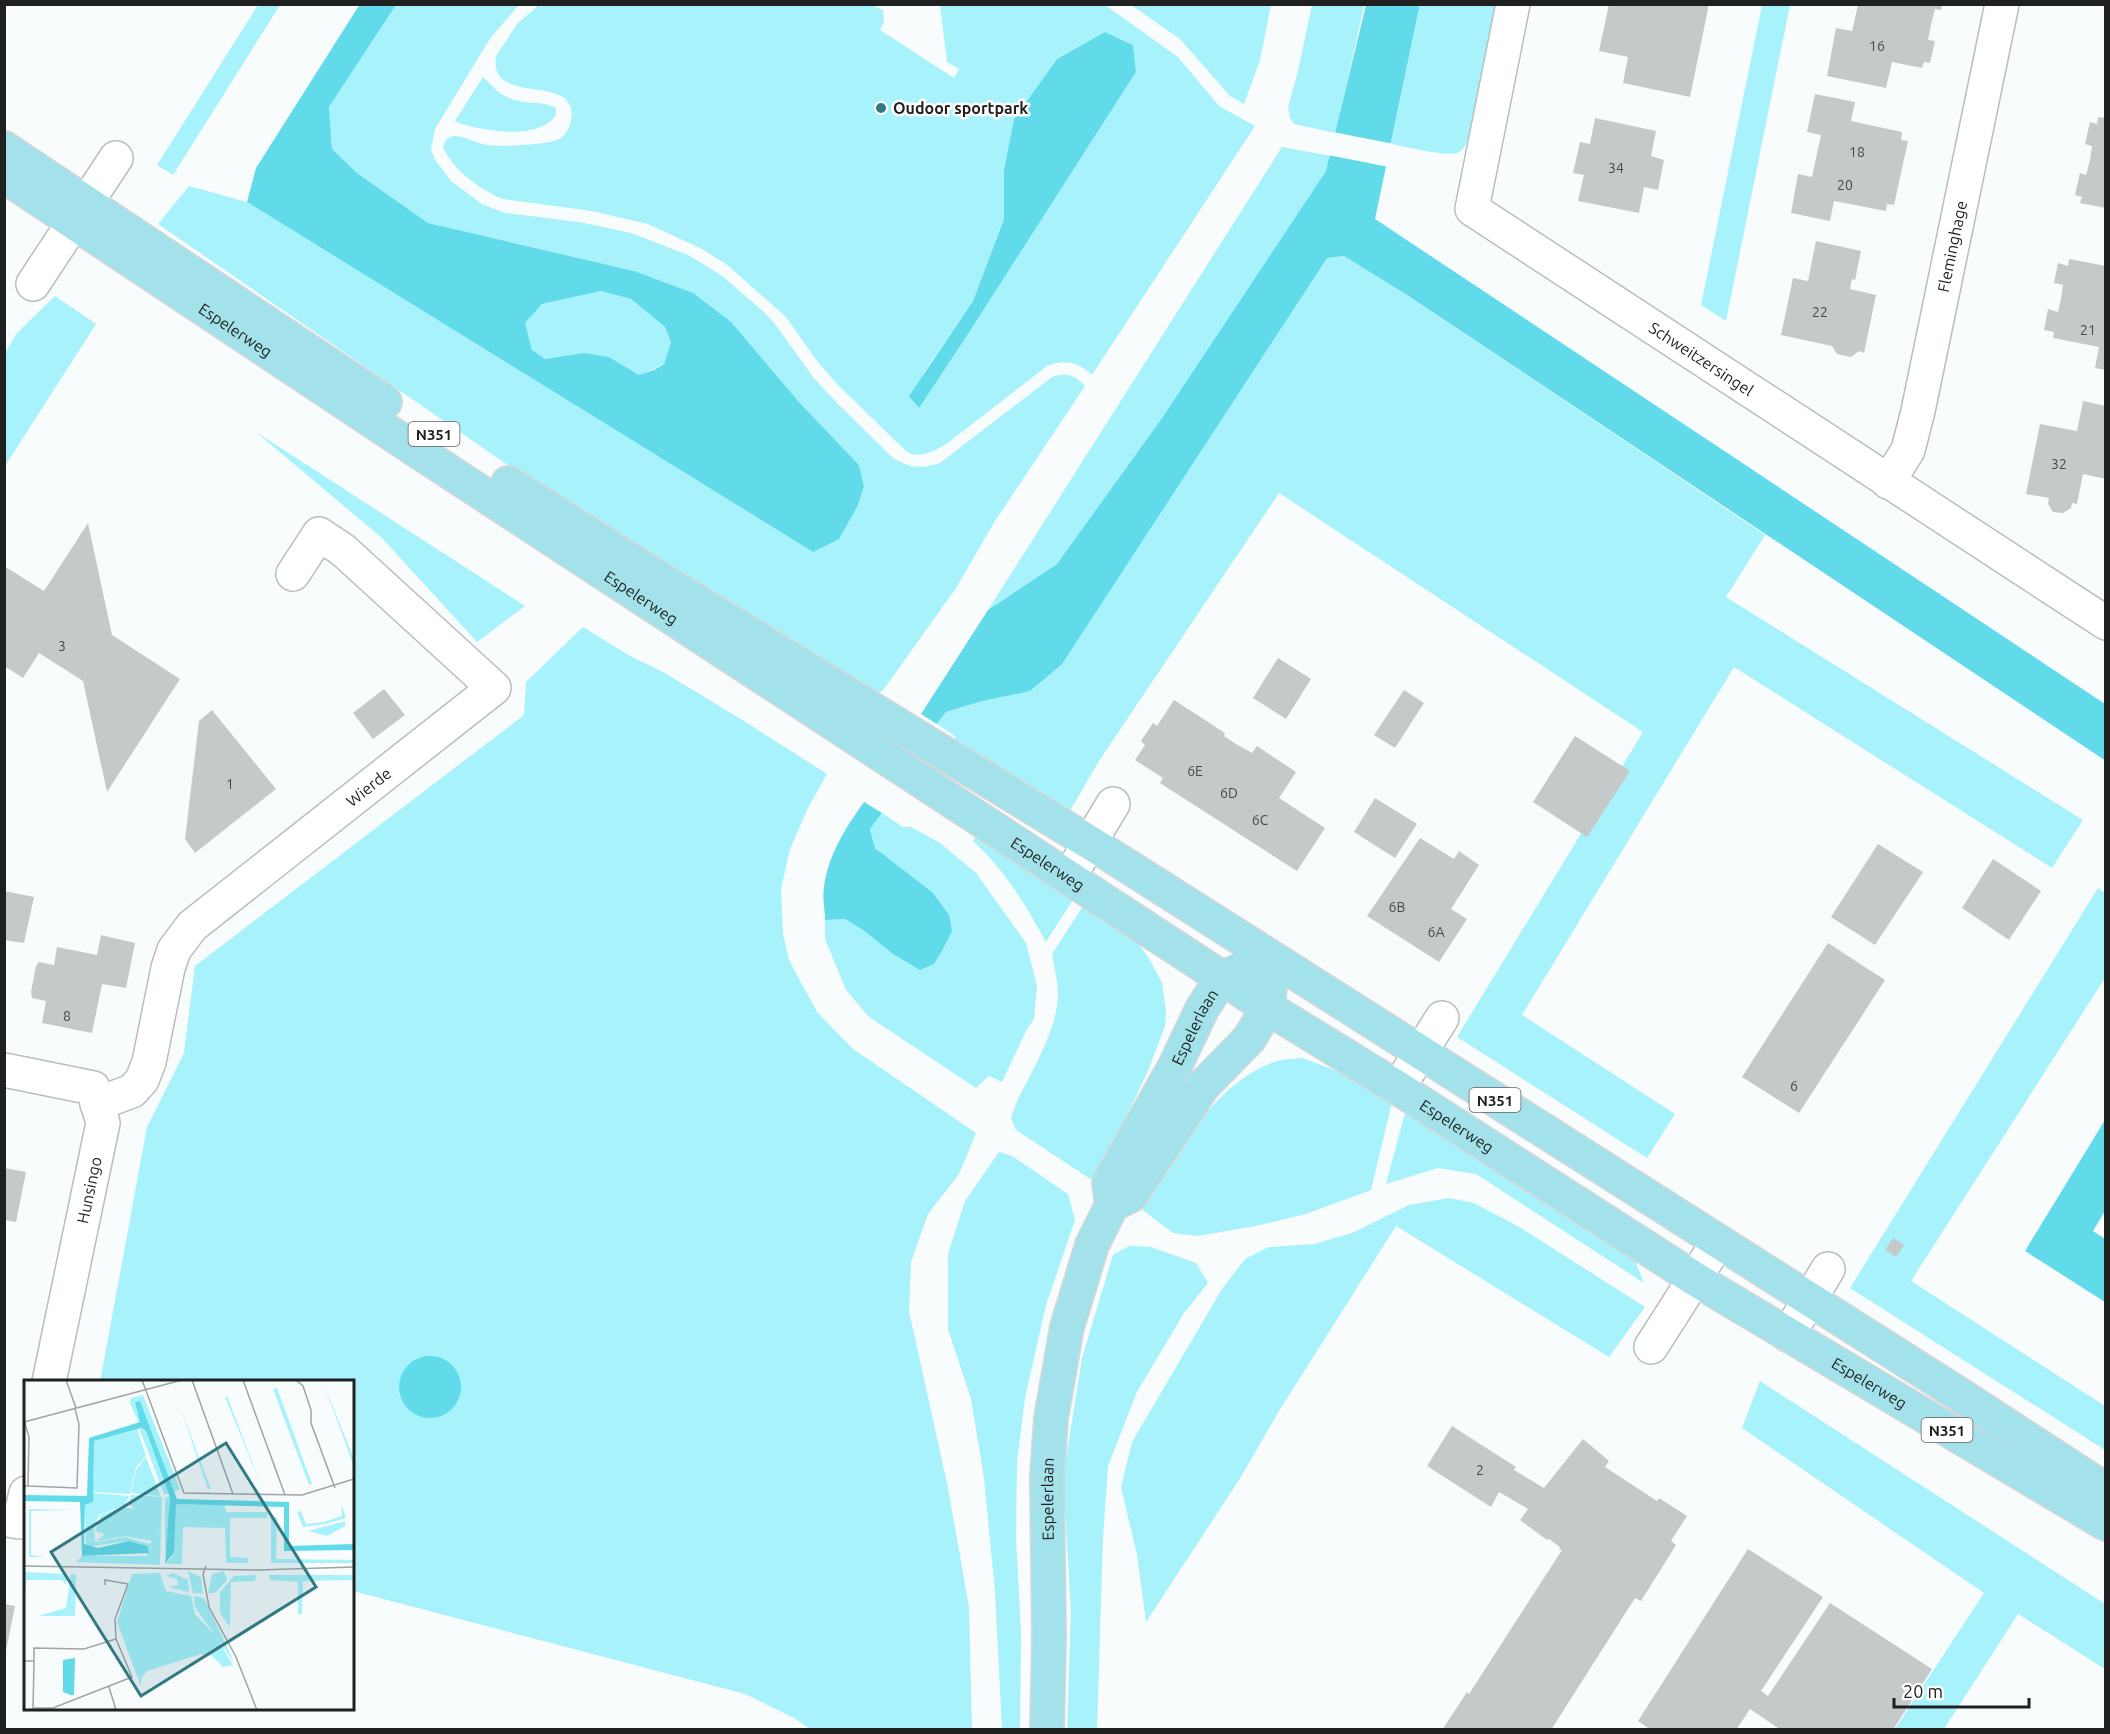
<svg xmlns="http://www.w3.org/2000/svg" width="2110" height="1734" viewBox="0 0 2110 1734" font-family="Ubuntu,sans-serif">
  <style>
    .green { fill: #a8f2fc; fill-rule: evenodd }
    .water { fill: #61daea; fill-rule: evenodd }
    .pier { fill: #f8fcfd }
    .building { fill: #c5c9ca }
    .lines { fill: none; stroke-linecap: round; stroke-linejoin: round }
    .minor-casing { stroke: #babdbe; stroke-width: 36 }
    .major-casing { stroke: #d7d7d7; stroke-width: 36 }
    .minor { stroke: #fff; stroke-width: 33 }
    .major { stroke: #a3e2eb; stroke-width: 33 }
    .poi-dot { fill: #327a83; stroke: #fff; stroke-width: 2 }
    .labels { text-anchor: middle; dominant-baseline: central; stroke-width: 5; stroke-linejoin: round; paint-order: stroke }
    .number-label { font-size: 14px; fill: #484a4a }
    .shield { fill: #fff; stroke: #626363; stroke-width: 1.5 }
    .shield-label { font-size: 15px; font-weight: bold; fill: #1f2020 }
    .poi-label { font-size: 16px; font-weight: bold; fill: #1f2020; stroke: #fff; text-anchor: start }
    .street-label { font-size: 16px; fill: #1f2020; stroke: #fff }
    .inset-road { fill: none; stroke: #a1a4a5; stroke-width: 1.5 }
    .view { fill: #327a83; fill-opacity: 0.15; stroke: #327a83; stroke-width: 3 }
    .inset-edge { fill: none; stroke: #1f2020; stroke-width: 3 }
  </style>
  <rect width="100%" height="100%" fill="#f8fcfd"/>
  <!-- green -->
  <g class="green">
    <path d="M540 4 872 5 883 10 884 22 880 30 954 78 959 69 947 62 940 5H1105L1178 57 1219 106 1255 126 1092 375C1078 362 1065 359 1047 366L945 445C934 451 918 460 906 451L838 385 817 361 786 317 726 264 702 249 648 224 592 211 503 199C480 190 453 170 443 147 445 140 448 136 456 136 466 137 476 143 487 145 500 147 548 145 559 139 566 135 570 128 571 120 580 70 488 109 496 56L517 24ZM1105 32 1133 45 1136 72 970 331 919 407 923 374 973 301 1004 219 1014 119 1057 59Z"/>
    <polygon points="258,5 280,5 173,175 157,165"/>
    <path d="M396 5H519L491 37 435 129 431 150 436 161 451 181 482 204 505 213 579 222 631 233 688 255 721 275 764 312 775 324 813 377 835 401 893 458C909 468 922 469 940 463L1052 377C1065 372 1076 375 1085 386L995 521 956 588 884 689 874 697 512 468 158 224 189 186 247 202 813 552 858 505 864 488 859 465 798 401 634 271 428 223 357 173 332 149 329 107Z"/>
    <polygon points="1131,5 1271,5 1260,60 1244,104 1230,96 1180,39"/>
    <polygon points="1312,5 1364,5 1336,133 1294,124 1290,118 1288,107 1297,75"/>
    <path d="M1420 5H1496L1468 139C1466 144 1463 151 1457 153 1447 157 1403 146 1391 144Z"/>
    <polygon points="1762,5 1790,5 1726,321 1701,305"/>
    <path d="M483 77C491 85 499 94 509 98 524 105 542 100 556 108V115C539 141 484 131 459 123L455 121Z"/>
    <polygon points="1282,147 1331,156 1326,171 1162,418 1057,564 988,610"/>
    <polygon points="1344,256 1407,295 1765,535 1726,597 2083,820 2052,868 1734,667 1522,1015 1675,1114 1647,1158 1457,1037 1643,732 1279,493 1099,761 1068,814 951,744 956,737 937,724 946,712 982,701 1327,258"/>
    <polygon points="601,291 631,299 665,327 671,342 664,364 639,376 609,357 584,353 545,359 532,350 524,323 542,304"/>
    <polygon points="55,296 96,324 5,466 5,353 16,334"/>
    <polygon points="256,432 525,606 477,642 382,538"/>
    <polygon points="583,627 630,656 665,673 752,726 827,774 808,808 790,849 781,889 783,934 789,960 817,1012 853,1049 976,1133 959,1174 928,1214 911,1262 909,1311 948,1488 969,1607 972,1729 810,1729 794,1718 745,1694 353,1591 352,1382 100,1382 147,1127 184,1053 195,966 524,715 526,682"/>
    <polygon points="882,813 903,827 911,827 940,843 976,873 1026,943 1037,986 1034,1019 1027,1029 1002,1082 989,1076 976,1088 869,1017 846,990 825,939 825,920 845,919 863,930 893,954 879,850 875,848 870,829"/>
    <path d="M976 836 1074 898 1046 942C1024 902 1007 873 973 841Z"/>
    <polygon points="2098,888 2105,893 2105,978 1911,1281 2105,1406 2105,1450 1850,1288"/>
    <path d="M1085 903 1137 941 1150 960 1162 983 1166 1011 1165 1026 1148 1071 1095 1182 1016 1130 1011 1118 1015 1106C1030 1073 1057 1032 1058 995 1058 981 1054 967 1052 954Z"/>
    <path d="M1303 1058 1347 1075 1392 1103 1371 1190 1306 1214 1256 1226 1197 1236 1173 1233 1140 1208C1175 1157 1211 1087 1271 1063 1280 1059 1293 1059 1303 1058Z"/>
    <polygon points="1406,1109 1632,1252 1644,1283 1476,1174 1438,1168 1386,1184"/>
    <polygon points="999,1152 1012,1156 1068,1194 1075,1220 1046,1305 1025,1398 1017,1462 1016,1538 1021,1631 1020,1730 1002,1729 995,1592 984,1478 971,1399 948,1329 948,1254 965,1201"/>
    <polygon points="1449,1198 1474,1203 1521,1228 1645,1307 1609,1357 1396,1226 1279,1411 1239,1480 1146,1622 1137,1555 1121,1487 1132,1442 1222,1289 1245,1259 1269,1247 1314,1244 1352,1233 1409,1205"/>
    <polygon points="1129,1246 1151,1247 1196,1263 1208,1283 1184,1313 1137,1392 1108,1466 1103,1538 1097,1729 1067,1730 1071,1611 1063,1477 1082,1358 1113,1255"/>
    <polygon points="1760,1381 2105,1604 2105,1669 2018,1614 1944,1729 1895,1729 1984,1593 1742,1428"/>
  </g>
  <!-- water -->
  <g class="water">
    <path d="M360 4 396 5 329 107 332 149 357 173 428 223 634 271 693 293 731 322 798 401 859 465 864 487 858 505 839 539 813 552 247 202 256 168ZM601 291 631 299 665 327 671 342 664 364 654 370 639 375 609 357 584 353 545 359 532 350 525 323 542 304Z"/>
    <polygon points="1420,4 1375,219 2105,704 2106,761 1407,295 1344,256 1327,258 1062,664 1030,691 982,701 946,712 937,724 921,714 988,610 1057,564 1162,418 1326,171 1366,5"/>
    <polygon points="1105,32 1133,45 1136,72 970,331 919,408 909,396 973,301 1004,219 1004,171 1014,119 1057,59"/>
    <path d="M864 802 882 813 870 829 875 848 933 893 949 915 952 931 943 949 934 964 920 970 893 954 863 930 845 919 825 920C825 909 822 897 824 887 828 855 846 827 864 802Z"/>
    <polygon points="2105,1120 2105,1211 2093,1231 2105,1239 2105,1302 2025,1251"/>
    <circle cx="430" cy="1387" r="31"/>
  </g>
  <!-- pier -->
  <polygon class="pier" points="1333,132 1394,144 1389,167 1328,155"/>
  <!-- building -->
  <g class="building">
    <polygon points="1609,4 1709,4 1690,97 1623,83 1628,57 1599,51"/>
    <polygon points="1858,5 1942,5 1941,10 1935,9 1931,25 1928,40 1935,41 1930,63 1924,62 1922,68 1892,62 1886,88 1827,76 1836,28 1852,31"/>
    <polygon points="1815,94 1855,102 1851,121 1902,132 1901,140 1908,141 1894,205 1887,204 1886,211 1834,201 1830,221 1791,213 1798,174 1812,177 1821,135 1807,132"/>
    <polygon points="2098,117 2106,118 2106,208 2080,203 2082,197 2075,195 2080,173 2086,175 2090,160 2092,146 2085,144 2090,122 2097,124"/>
    <polygon points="1595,118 1656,131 1651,156 1664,160 1658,190 1644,187 1639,213 1578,201 1584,175 1573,173 1580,142 1590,144"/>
    <polygon points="1816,241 1861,251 1855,280 1852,279 1850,289 1876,295 1864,353 1859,351 1851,357 1837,354 1832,346 1781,335 1793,278 1808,281"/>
    <polygon points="2069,259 2106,266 2106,370 2095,368 2099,347 2053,338 2054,332 2044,330 2048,309 2058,312 2061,299 2063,285 2054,283 2058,263 2068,266"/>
    <polygon points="2083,401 2106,406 2106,479 2083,474 2077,504 2072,503 2071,508 2063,513 2053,512 2048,504 2049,498 2026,494 2040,424 2077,431"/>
    <polygon points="88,523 112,635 180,679 107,792 83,681 39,653 23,678 4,666 4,566 44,591"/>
    <polygon points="1278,658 1311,679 1286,719 1253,698"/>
    <polygon points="384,689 405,715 373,739 353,713"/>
    <polygon points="1404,690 1424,703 1395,748 1374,735"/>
    <polygon points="1174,700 1225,733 1224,736 1236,744 1252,753 1257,746 1296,772 1279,798 1325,828 1297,871 1160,783 1163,778 1135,760 1145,745 1141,741 1153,723 1157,726"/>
    <polygon points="212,710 276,789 195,853 185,839 199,721"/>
    <polygon points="1575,736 1630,771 1587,837 1533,802"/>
    <polygon points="1375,798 1417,824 1395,858 1354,832"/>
    <polygon points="1420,838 1454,859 1459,851 1479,865 1451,909 1467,919 1439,962 1367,916"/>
    <polygon points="1878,844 1923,872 1875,945 1831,917"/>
    <polygon points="1993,859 2041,891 2009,940 1962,908"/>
    <polygon points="4,891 34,897 24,943 4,940"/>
    <polygon points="101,935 135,943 126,988 102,984 92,1033 42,1023 46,1001 32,998 31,992 36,966 39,962 54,965 57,947 97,955"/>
    <polygon points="1828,943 1885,980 1799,1113 1742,1077"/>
    <polygon points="4,1168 26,1172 16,1222 4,1220"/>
    <polygon points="1893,1238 1904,1245 1896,1257 1885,1250"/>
    <polygon points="1452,1426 1516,1467 1514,1470 1544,1488 1583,1439 1609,1461 1605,1467 1657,1501 1659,1498 1687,1516 1671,1541 1676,1545 1641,1601 1635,1598 1551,1730 1442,1730 1467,1692 1469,1694 1562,1550 1559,1549 1560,1547 1549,1539 1547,1540 1520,1520 1528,1509 1499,1492 1491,1507 1427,1466"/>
    <polygon points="1748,1549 1823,1597 1761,1691 1768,1696 1830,1603 1932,1669 1893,1730 1781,1730 1750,1709 1736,1730 1651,1730 1638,1721"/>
    <polygon points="4,1604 15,1606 6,1651 4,1651"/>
  </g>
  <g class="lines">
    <!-- minor casing -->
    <g class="minor-casing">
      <g id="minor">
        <path id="s1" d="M1513 4 1472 209 2106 623"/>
        <polyline points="33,284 116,158"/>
        <path id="s2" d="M1888 482 1908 450 1918 411 2002 4"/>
        <polyline points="1069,877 1113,804"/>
        <polyline points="4,1070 93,1088 103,1123 49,1382"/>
        <polyline points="1398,1088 1442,1018"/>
        <path id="s3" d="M97 1104 132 1091 142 1080 149 1062 168 968 174 950 192 926 494 688 343 550 319 534 293 574"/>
        <polyline points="1788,1335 1828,1269"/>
        <polyline points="1651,1347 1718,1242"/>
        <polyline points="4,1519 19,1522 26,1493"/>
      </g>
    </g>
    <!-- major casing -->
    <g class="major-casing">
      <g id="major">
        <polyline points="4,148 385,402"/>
        <path id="s4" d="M4 176 413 448 1268 1008 1398 1088 1695 1279 2106 1524"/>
        <polyline points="508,483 663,581 1110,855 1954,1391 2106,1490"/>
        <polyline points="1112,1205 1130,1196 1203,1086 1249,1039 1268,1008 1270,985"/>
        <path id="s5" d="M1047 1730 1049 1640 1047 1476 1051 1418 1067 1327 1092 1245 1112 1205 1109 1183 1175 1066 1202 1009 1222 978 1243 969"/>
      </g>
    </g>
    <!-- minor -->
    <use href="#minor" class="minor"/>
    <!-- major -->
    <use href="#major" class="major"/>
  </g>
  <!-- markers -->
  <circle class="poi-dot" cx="881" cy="108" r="6"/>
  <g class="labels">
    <!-- number labels -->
    <g class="number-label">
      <text x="1877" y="46">16</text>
      <text x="1857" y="152">18</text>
      <text x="1616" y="168">34</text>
      <text x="1845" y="185">20</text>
      <text x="1820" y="312">22</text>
      <text x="2088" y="330">21</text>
      <text x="2059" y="464">32</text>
      <text x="62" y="646">3</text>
      <text x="1195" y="771">6E</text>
      <text x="230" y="784">1</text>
      <text x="1229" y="793">6D</text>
      <text x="1260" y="820">6C</text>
      <text x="1397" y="907">6B</text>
      <text x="1436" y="932">6A</text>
      <text x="67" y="1016">8</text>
      <text x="1794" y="1086">6</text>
      <text x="1480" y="1470">2</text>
    </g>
    <!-- shield labels -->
    <g class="shield">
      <rect x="408.5" y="422" width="51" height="24" rx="4.5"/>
      <rect x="1469.5" y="1088" width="51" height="24" rx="4.5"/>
      <rect x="1921.5" y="1418" width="51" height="24" rx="4.5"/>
    </g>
    <g class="shield-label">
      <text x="434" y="434">N351</text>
      <text x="1495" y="1100">N351</text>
      <text x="1947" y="1430">N351</text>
    </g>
    <!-- poi labels -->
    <g class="poi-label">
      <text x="893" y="108">Oudoor sportpark</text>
    </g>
    <!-- street labels -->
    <g class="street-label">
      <text stroke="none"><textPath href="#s2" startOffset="246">Fleminghage</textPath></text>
      <text stroke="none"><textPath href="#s4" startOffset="278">Espelerweg</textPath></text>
      <text stroke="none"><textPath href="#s1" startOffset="483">Schweitzersingel</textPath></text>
      <text stroke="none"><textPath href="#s4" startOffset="764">Espelerweg</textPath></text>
      <text stroke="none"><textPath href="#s3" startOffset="441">Wierde</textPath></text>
      <text stroke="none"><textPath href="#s4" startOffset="1250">Espelerweg</textPath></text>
      <text stroke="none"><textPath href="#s5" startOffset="735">Espelerlaan</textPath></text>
      <text stroke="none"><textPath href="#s4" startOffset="1736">Espelerweg</textPath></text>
      <text transform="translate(89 1190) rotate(-78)">Hunsingo</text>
      <text stroke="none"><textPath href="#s4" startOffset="2222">Espelerweg</textPath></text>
      <text stroke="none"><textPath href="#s5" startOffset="231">Espelerlaan</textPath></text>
    </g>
  </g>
  <!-- overview -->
  <g transform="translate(24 1380)">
    <rect width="330" height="330" fill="#f8fcfd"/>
    <path d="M298 0 330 79V86ZM253 8 288 104 285 105 249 9ZM119 15 156 109 150 112 116 21 112 23 118 39 115 43 106 23 107 18ZM203 16 239 110 201 17ZM156 27 187 109H184ZM115 48 122 51 145 114H140ZM113 49 122 76 112 87 106 114 69 112 70 61ZM122 77 135 112 136 116 107 113 112 90ZM69 113 105 116 101 125 75 135 70 148 71 162 101 157 126 164 137 148 136 185 52 182 58 176H123V166L104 161 62 167 61 125 69 122ZM107 115 138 117 137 147 128 161 101 156 72 161 81 154 71 151 77 135 99 127 110 129 105 123ZM146 116 144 164 141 171V118ZM152 124 201 125 202 132H243V138H206V177L224 178V183H202L201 148 159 147 158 184H142L148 176ZM317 124 322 138 301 144 279 147 273 132 277 131 282 144 300 142 318 136ZM5 129 47 130 7 131V175L21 177H5ZM247 137H253L252 179 330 180V183H247ZM321 141V146L303 156 284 151ZM164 191 177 197 179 213H169ZM200 191 203 200 191 213H184L188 194ZM0 192 42 194V205L38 200H2L0 236ZM136 193 142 211 167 216 171 234 191 255 209 285 199 287 187 275 177 274 123 291 117 299V307L93 242 108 194ZM149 193 164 200 165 212 144 207 154 205 153 199 142 196ZM47 194H52L51 236H14L42 228ZM232 195 231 201 207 202 206 247 196 233V212L210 196ZM245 195H330V200L279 201 278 234H274V202L246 200ZM170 216 180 218 210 282 171 227Z" fill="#a8f2fc"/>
    <path d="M116 21 153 119 265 122V166L330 164V170L260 171V127L152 124 150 172 141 184 146 117 122 51 117 48 70 61 69 122 61 125 60 164 74 168 105 161 123 166 125 173 58 176 56 122 0 121V115L63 116 65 58 116 42 111 22ZM51 278 50 315H47L39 312V280Z" fill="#61daea"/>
    <path class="inset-road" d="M42 0 52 28M118 0 160 113 278 115 330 99M168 0 209 114M219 0 261 115M272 0 279 6 287 30V43L311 108M0 40 5 57 4 106H0M0 42 158 0M4 106 53 108 55 44 51 29M0 186 234 190 330 187M182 186 179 194 185 227 212 277 233 330M81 205V200L104 204 91 239 92 259M0 281H10V268L60 269 92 259M85 307 92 330M9 328H29L108 297 92 259M9 330 10 281"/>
    <path class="view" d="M202 63 292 207 117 316 27 172Z"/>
    <rect width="330" height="330" class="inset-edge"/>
  </g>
  <!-- border -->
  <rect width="2110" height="1734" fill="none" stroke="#1f2020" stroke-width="12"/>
  <!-- scale -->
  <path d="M1894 1698v9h135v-9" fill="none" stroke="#1f2020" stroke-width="3"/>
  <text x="1903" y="1698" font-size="18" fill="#1f2020" stroke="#ffffff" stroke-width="4.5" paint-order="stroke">20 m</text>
</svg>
